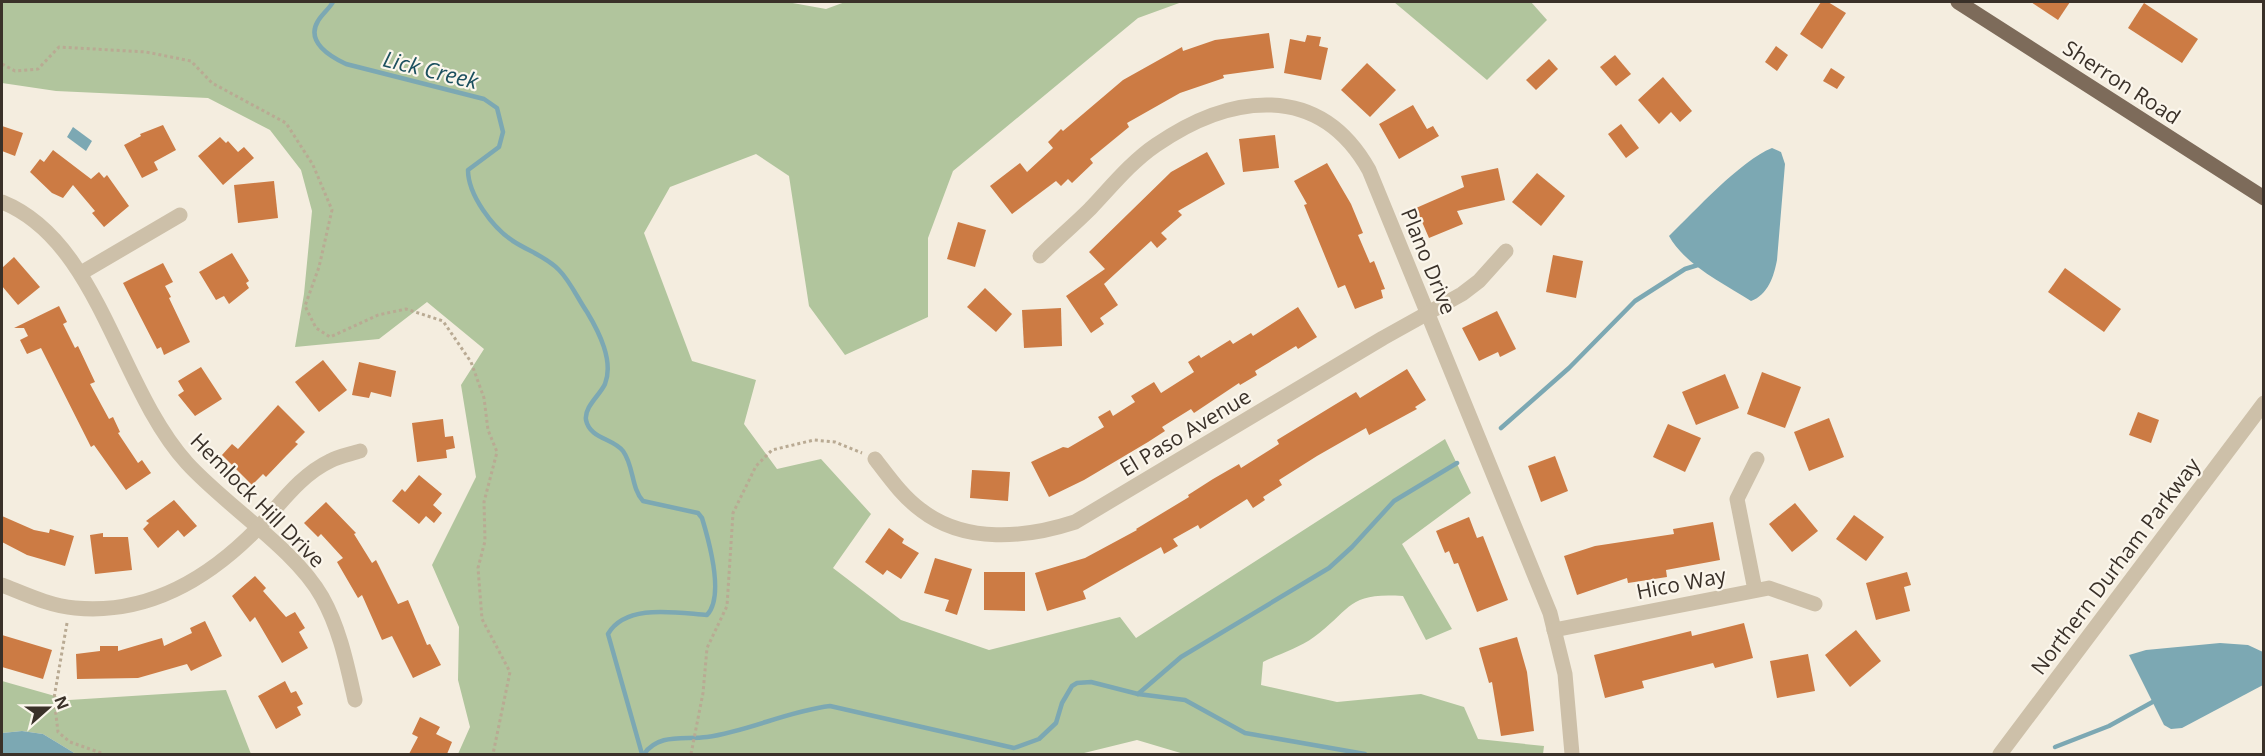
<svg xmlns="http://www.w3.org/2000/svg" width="2265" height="756" viewBox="0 0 2265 756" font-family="'Open Sans',sans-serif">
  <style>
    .green { fill: #b1c59d }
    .water { fill: #7ca8b3 }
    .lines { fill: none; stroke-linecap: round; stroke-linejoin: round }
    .stream { stroke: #7ca8b3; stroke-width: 4.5 }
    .building { fill: #cc7b44 }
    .path { stroke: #b9aa93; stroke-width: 3; stroke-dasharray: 3 3; stroke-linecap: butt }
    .minor { stroke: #cdc0a9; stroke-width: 15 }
    .major { stroke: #7d6b5a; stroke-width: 15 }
    .labels { text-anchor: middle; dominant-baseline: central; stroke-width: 4.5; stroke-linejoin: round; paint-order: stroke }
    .street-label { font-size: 21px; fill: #3a3129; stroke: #fbf6ec }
    .water-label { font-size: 22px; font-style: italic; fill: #1c505f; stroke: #fbf6ec }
  </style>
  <rect width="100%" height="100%" fill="#f4eddf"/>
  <!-- green -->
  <g class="green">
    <path d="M2 2H787L826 9 845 2H1182L1138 18 953 171 928 238V317L845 355 809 306 789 176 756 154 670 187 644 233 692 361 756 380 744 424 777 469 821 459 871 514 833 568 901 620 989 650 1120 617 1136 638 1445 439 1471 493 1402 544 1452 629 1426 640 1403 596C1347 592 1352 609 1314 637 1299 648 1279 654 1263 662L1261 685 1337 702 1421 694 1464 707 1478 739 1544 746 1543 754H1184L1137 740 1080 754H458L470 727 458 680 459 627 432 565 476 477 461 385 484 349 427 302 379 339 295 347 304 294 312 211 301 170 270 130 208 98 56 91 2 83Z"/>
    <polygon points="1394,2 1531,2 1547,20 1487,80"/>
    <polygon points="2,681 69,700 226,690 251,754 76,754 43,734 22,731 2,733"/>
  </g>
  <!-- water -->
  <g class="water">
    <polygon points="73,127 92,141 86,151 67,137"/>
    <path d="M1772 148 1781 152 1785 164 1777 260C1774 276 1768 295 1751 301 1723 283 1686 266 1669 236 1695 211 1740 161 1772 148Z"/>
    <polygon points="2220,643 2248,645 2263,652 2263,685 2182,728 2171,729 2164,725 2129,655 2146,650"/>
    <polygon points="22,731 43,734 76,754 2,754 2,733"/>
  </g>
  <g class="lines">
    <!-- stream -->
    <g class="stream">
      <path d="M333 2C329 9 322 14 318 21 305 42 331 57 346 64L484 99 497 108 503 132 499 147 468 170C468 195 493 228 513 241 528 251 547 257 559 270 570 281 578 299 587 312 599 332 614 361 605 384 600 395 584 407 586 420 590 439 613 438 623 451 634 466 631 488 643 501L698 513 702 518C709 541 725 596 707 615 677 613 626 603 608 634L642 754"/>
      <polyline points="1501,428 1569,368 1635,301 1685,269 1701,264"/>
      <polyline points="1138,694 1181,657 1329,568 1352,547 1394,501 1457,463"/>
      <polyline points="2055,747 2109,726 2158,699"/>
      <path d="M644 754C659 733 683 740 707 737 749 731 788 711 830 706L1014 748 1039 739 1056 723 1062 703 1072 686 1077 683 1091 682 1138 694 1185 700 1245 733 1365 754"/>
    </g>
  </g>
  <!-- building -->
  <g class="building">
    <polygon points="1821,2 1828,2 1846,13 1822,49 1800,34"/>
    <polygon points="2031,2 2070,2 2058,20"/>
    <polygon points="2144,3 2198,39 2182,63 2128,28"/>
    <polygon points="1269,33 1274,68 1223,75 1224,78 1180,93 1127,123 1129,127 1090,159 1093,163 1072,183 1068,179 1061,186 1056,181 1012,214 990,186 1020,163 1027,172 1053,148 1048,142 1061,129 1063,131 1123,80 1182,47 1183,51 1215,40"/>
    <polygon points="1307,35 1321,37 1319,46 1328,48 1321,80 1284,73 1290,39 1305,42"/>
    <polygon points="1776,46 1788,55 1777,71 1765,62"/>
    <polygon points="1615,55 1631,74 1616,86 1600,67"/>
    <polygon points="1549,59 1558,69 1536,90 1526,80"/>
    <polygon points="1367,63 1396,90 1370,117 1341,90"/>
    <polygon points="1831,68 1845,77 1837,89 1823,81"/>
    <polygon points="1663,77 1692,111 1680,122 1671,112 1659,124 1638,100"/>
    <polygon points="1413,105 1427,129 1433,126 1439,136 1399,159 1379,124"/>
    <polygon points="1621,124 1639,148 1626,158 1608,134"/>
    <polygon points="163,125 176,150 154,162 158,170 142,178 124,145 141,136 140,134"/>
    <polygon points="2,126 23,133 15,156 2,151"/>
    <polygon points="1275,135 1279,168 1243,172 1239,139"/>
    <polygon points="220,137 226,143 228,141 238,152 244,147 254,158 223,185 198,156"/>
    <polygon points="53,150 91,179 99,172 104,178 107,175 129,206 104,227 92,213 95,211 73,185 63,198 52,193 30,172 40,159 44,162"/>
    <polygon points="1207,152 1225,184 1178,211 1182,215 1161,233 1167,239 1157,248 1151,241 1104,284 1118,305 1100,318 1104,324 1091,333 1066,296 1105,269 1089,252 1171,172"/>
    <polygon points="1327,163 1351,204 1363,233 1358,235 1370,263 1374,261 1385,289 1381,290 1383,298 1355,309 1345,285 1338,288 1304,205 1307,204 1294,181"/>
    <polygon points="1498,168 1505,200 1457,211 1463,224 1429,238 1416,208 1464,187 1461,176"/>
    <polygon points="1537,173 1565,196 1541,226 1512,202"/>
    <polygon points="274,181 278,218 238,223 234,185"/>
    <polygon points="958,222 986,230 975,267 947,259"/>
    <polygon points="232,253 249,281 246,283 249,288 229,304 224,296 216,300 199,272"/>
    <polygon points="1553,255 1583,261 1576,298 1546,292"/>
    <polygon points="14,257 40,287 18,305 2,286 2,268"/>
    <polygon points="163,263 173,282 165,286 171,297 169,298 190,342 164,355 161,347 157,349 123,283"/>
    <polygon points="2065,268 2121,309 2104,332 2048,292"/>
    <polygon points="985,288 1012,314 996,332 967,307"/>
    <polygon points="59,306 67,322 63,324 75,348 78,346 95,382 90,384 109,419 113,417 120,432 118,433 138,463 142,460 151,473 126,490 94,445 91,447 41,348 27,354 20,340 28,336 24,328 14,328"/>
    <polygon points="1298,307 1317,337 1298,349 1296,346 1255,371 1257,375 1240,385 1239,383 1194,413 1191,409 1162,427 1165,431 1148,442 1084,480 1049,497 1031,462 1063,447 1068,448 1104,427 1098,417 1110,410 1113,416 1135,402 1131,396 1154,382 1161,393 1194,372 1188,362 1199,355 1201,358 1230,340 1233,344 1251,333 1253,336"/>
    <polygon points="1061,308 1062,346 1024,348 1022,310"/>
    <polygon points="1497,311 1516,349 1500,357 1498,352 1479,361 1462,328"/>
    <polygon points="323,360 347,390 319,412 295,382"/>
    <polygon points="359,362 396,371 391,397 371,392 369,398 352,395"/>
    <polygon points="201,367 222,399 195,416 178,395 184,391 178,381"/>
    <polygon points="1407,369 1426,400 1415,407 1417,409 1369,435 1366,428 1317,456 1279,480 1282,485 1263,497 1265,500 1253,508 1247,499 1200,529 1198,525 1173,539 1178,546 1164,554 1161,547 1083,591 1086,599 1047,611 1035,573 1085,558 1137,530 1136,529 1189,497 1188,495 1213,479 1239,464 1241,468 1279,444 1277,440 1336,404 1356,392 1360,398"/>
    <polygon points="1762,372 1801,387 1785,428 1747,414"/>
    <polygon points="1725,374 1739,408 1696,425 1682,392"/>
    <polygon points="278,405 305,432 295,442 298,444 287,455 266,477 263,474 252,485 222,455 232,444 238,449"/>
    <polygon points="2138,412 2159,420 2151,443 2129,435"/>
    <polygon points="1829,418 1844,457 1809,471 1794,432"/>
    <polygon points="443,419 445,437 453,436 455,448 446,450 447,458 417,462 412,423"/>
    <polygon points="1668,424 1701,438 1685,472 1653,457"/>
    <polygon points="1555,456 1568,491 1541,502 1528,466"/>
    <polygon points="972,470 1010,472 1008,501 970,498"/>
    <polygon points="419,475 442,494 433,505 442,513 434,523 426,516 419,524 392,501 402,489 405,492"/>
    <polygon points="174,500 197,526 184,537 178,530 158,548 143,529 149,523 146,521"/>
    <polygon points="326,502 356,533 354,534 372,563 376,560 398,604 408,600 427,645 430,644 441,665 413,678 392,636 382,640 362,595 358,598 337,562 343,558 321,534 318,537 304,523"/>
    <polygon points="1795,503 1818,531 1792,552 1769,524"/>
    <polygon points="1854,515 1884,537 1866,561 1836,539"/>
    <polygon points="2,516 34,530 49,533 50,529 74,536 65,566 27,555 2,542"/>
    <polygon points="1469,517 1477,538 1483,536 1508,600 1477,612 1458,563 1454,564 1449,551 1445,553 1436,531"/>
    <polygon points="1713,522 1720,560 1666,570 1667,577 1628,583 1627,578 1577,595 1564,556 1595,546 1674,534 1673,529"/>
    <polygon points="889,528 904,539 902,543 919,553 901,579 887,570 883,575 865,562"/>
    <polygon points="103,533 103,537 128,537 132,570 95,574 90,535"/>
    <polygon points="935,558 972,569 957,615 945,611 949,600 924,593"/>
    <polygon points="984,572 1025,572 1025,611 984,610"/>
    <polygon points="1907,572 1911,585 1904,587 1910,611 1876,620 1866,583"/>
    <polygon points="255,576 266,588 263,591 286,617 295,612 305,628 299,632 308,648 282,663 255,617 250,622 232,596"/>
    <polygon points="205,621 222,656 191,671 187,664 138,678 77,679 76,654 100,651 100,646 118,646 118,651 162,638 164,646 192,633 190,628"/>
    <polygon points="1744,623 1753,658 1715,668 1713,663 1642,681 1644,688 1605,698 1594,655 1691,631 1692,636"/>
    <polygon points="1856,630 1881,661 1850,687 1825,655"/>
    <polygon points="2,635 52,650 43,679 2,667"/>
    <polygon points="1517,637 1527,672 1534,731 1501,736 1492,682 1489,683 1479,648"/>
    <polygon points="1808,654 1815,691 1777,698 1770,661"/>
    <polygon points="285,681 291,693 296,691 303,704 297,707 301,715 276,729 258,696"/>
    <polygon points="420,717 440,727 436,734 452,742 447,754 409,754 418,737 412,734"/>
  </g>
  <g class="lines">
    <!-- path -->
    <g class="path">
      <polyline points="2,64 15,71 38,69 59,47 146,52 191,61 212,83 286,123 313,165 332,210 319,267 305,306 316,328 330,337 378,315 406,309 443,321 471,362 484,398 488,430 497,452 484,502 485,541 478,568 482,619 510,672 493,754"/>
      <polyline points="67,623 54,698 58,732 70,742 104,754"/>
      <polyline points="691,754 703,693 707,648 727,606 733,513 756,466 772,450 814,440 835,442 862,453"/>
    </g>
    <!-- minor -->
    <g class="minor">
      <path d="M2 202C99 241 118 387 187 463 226 506 295 549 322 597 340 629 347 665 355 700"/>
      <path d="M1040 256C1056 240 1074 225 1090 209 1111 187 1131 162 1156 145 1230 94 1319 81 1369 170L1550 613 1565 674 1572 754"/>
      <polyline points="81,273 180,215"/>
      <path d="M875 459C889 477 902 496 921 510 965 544 1026 538 1075 522L1383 338 1462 294 1479 281 1506 251"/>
      <path d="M2 585C25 594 50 606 75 608 148 615 208 579 257 529 279 506 300 475 330 461 339 456 351 454 360 451"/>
      <polyline points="1755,590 1737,499 1757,459"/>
      <polyline points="1554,630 1769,588 1815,604"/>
      <polyline points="2000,754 2264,403"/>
    </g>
    <!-- major -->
    <polyline class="major" points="1958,2 2264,198"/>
  </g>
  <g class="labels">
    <!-- street labels -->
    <g class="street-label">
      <text transform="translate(2122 82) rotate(33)">Sherron Road</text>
      <text transform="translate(1429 261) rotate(68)">Plano Drive</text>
      <text transform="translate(1185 432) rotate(-31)">El Paso Avenue</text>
      <text transform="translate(258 500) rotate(45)">Hemlock Hill Drive</text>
      <text transform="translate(2115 566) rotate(-53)">Northern Durham Parkway</text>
      <text transform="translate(1681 583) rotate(-11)">Hico Way</text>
    </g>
    <!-- water labels -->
    <g class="water-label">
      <text transform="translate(431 69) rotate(14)">Lick Creek</text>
    </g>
  </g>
  <!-- border -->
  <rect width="2265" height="756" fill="none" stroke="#3a3129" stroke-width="6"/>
  <!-- north arrow -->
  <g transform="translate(48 708) rotate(69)" stroke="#fbf6ec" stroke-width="4.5" paint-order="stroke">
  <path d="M0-4.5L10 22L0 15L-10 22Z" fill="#3a3129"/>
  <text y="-9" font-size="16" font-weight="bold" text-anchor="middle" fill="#3a3129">N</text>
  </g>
</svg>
